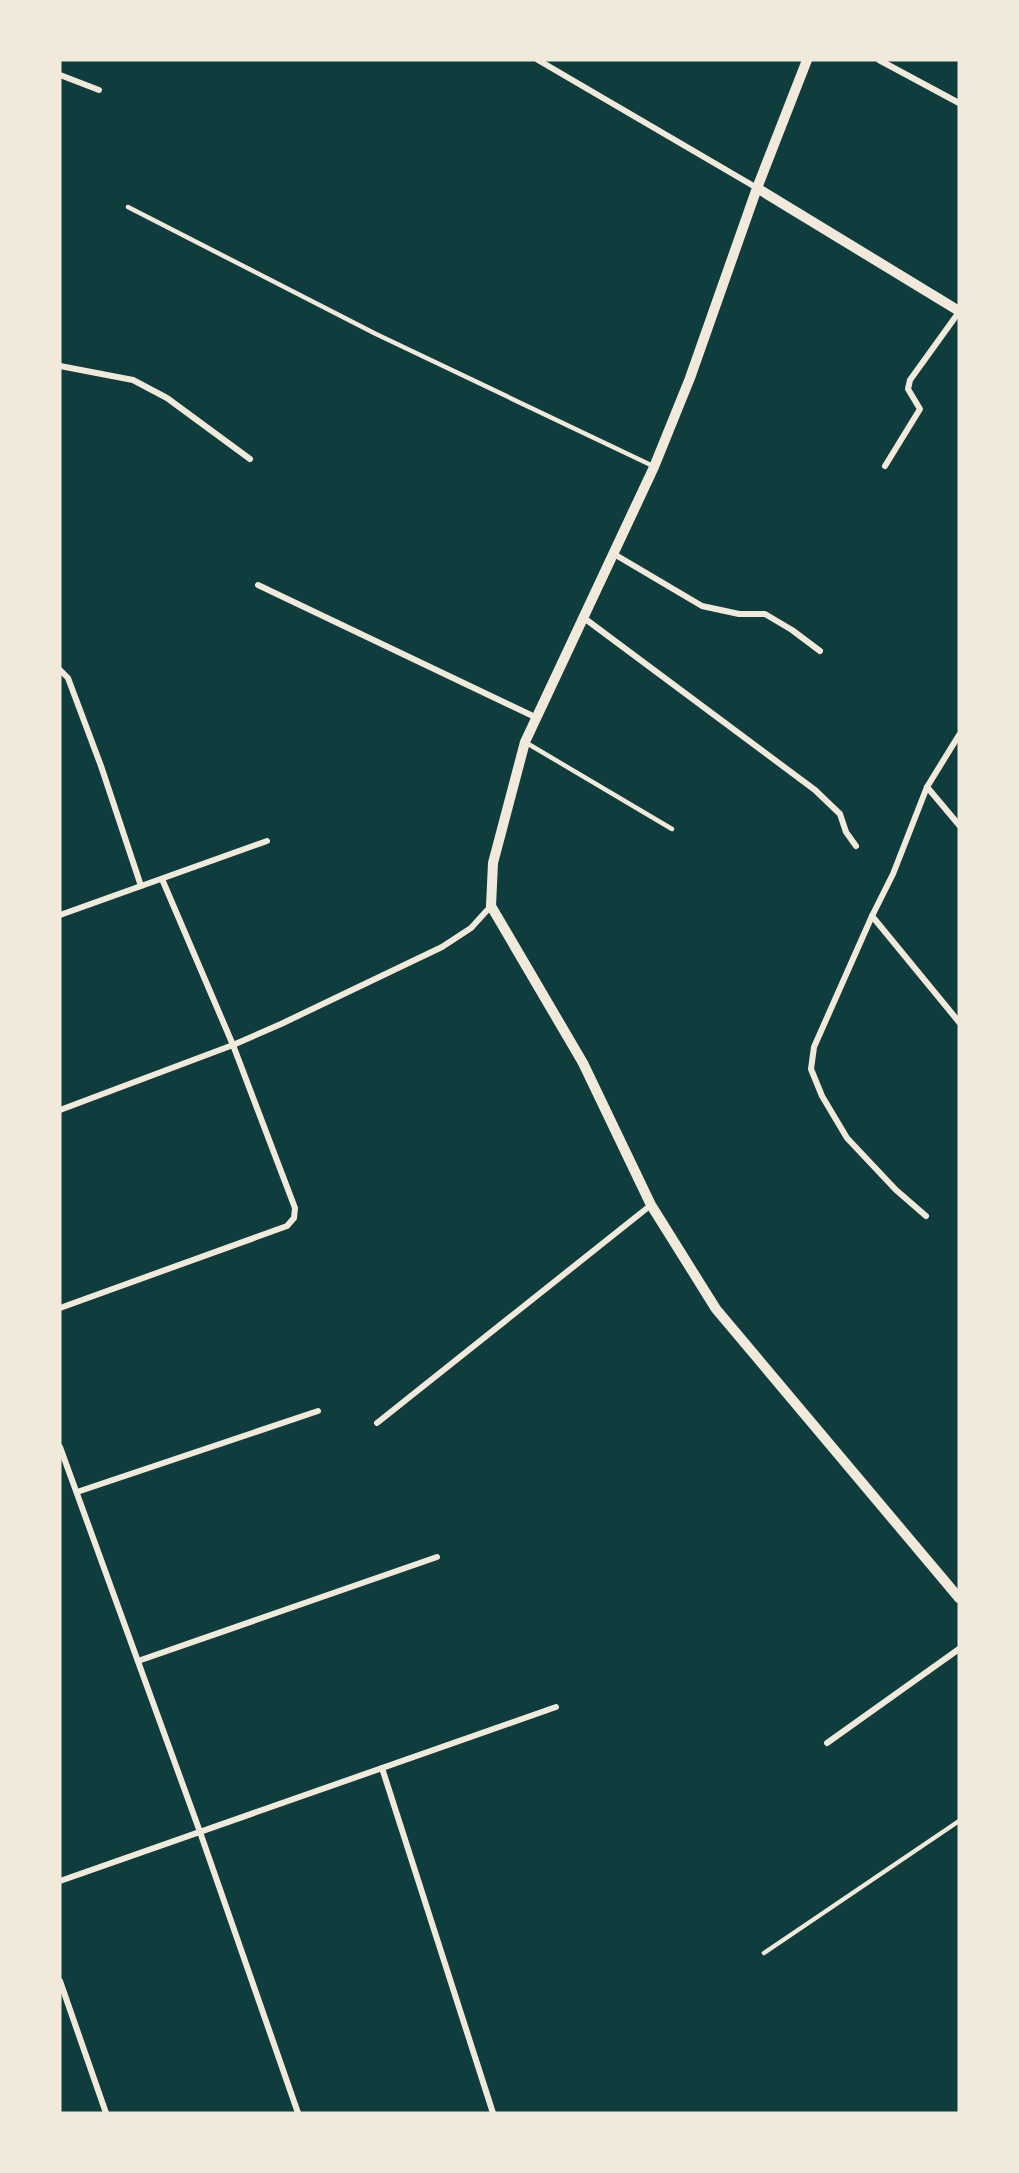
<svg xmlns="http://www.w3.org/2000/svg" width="1019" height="2173" viewBox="0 0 1019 2173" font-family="'Playfair Display',serif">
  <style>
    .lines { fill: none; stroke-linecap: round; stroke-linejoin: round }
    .service { stroke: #f1e9da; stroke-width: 4.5 }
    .minor { stroke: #f1e9da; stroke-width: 6 }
    .tertiary { stroke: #f1e9da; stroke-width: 10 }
  </style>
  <rect width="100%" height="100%" fill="#0f3d3e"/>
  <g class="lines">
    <!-- service -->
    <g class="service">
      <polyline points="128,207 376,334 653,466"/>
      <polyline points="525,742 672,829"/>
      <polyline points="764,1953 959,1821"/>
    </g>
    <!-- minor -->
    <g class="minor">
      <polyline points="538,60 757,188"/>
      <polyline points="879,60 959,103"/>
      <polyline points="60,75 99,90"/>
      <polyline points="60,366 133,380 167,398 250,459"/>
      <polyline points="885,466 920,409 908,389 910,380 959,312"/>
      <polyline points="614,554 702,606 739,614 765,614 792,630 820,651"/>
      <polyline points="258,585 535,717"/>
      <polyline points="584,618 815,790 840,814 846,832 856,846"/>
      <polyline points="60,670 68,678 101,766 141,886"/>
      <polyline points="927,787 959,825"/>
      <polyline points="60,915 267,841"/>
      <polyline points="872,916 959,1022"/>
      <polyline points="60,1110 233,1045 281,1024 442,947 471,928 491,906"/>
      <polyline points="926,1216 896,1190 847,1138 822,1096 811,1069 814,1047 872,916 893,874 927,787 959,735"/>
      <polyline points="60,1308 287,1226 294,1218 295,1208 233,1045 162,879"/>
      <polyline points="377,1423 651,1205"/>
      <polyline points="60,1447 200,1832 298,2113"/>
      <polyline points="77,1492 318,1411"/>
      <polyline points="138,1661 437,1557"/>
      <polyline points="827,1743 959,1649"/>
      <polyline points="382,1768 493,2113"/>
      <polyline points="60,1881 556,1707"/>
      <polyline points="60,1981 106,2113"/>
    </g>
    <!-- tertiary -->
    <g class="tertiary">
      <polyline points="807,60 757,188 690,378 654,467 525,742 493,863 491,906 583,1063 651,1205 716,1309 959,1598"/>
      <polyline points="757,188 959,311"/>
    </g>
  </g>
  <!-- border -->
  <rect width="1019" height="2173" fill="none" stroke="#f1e9da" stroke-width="123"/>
</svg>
